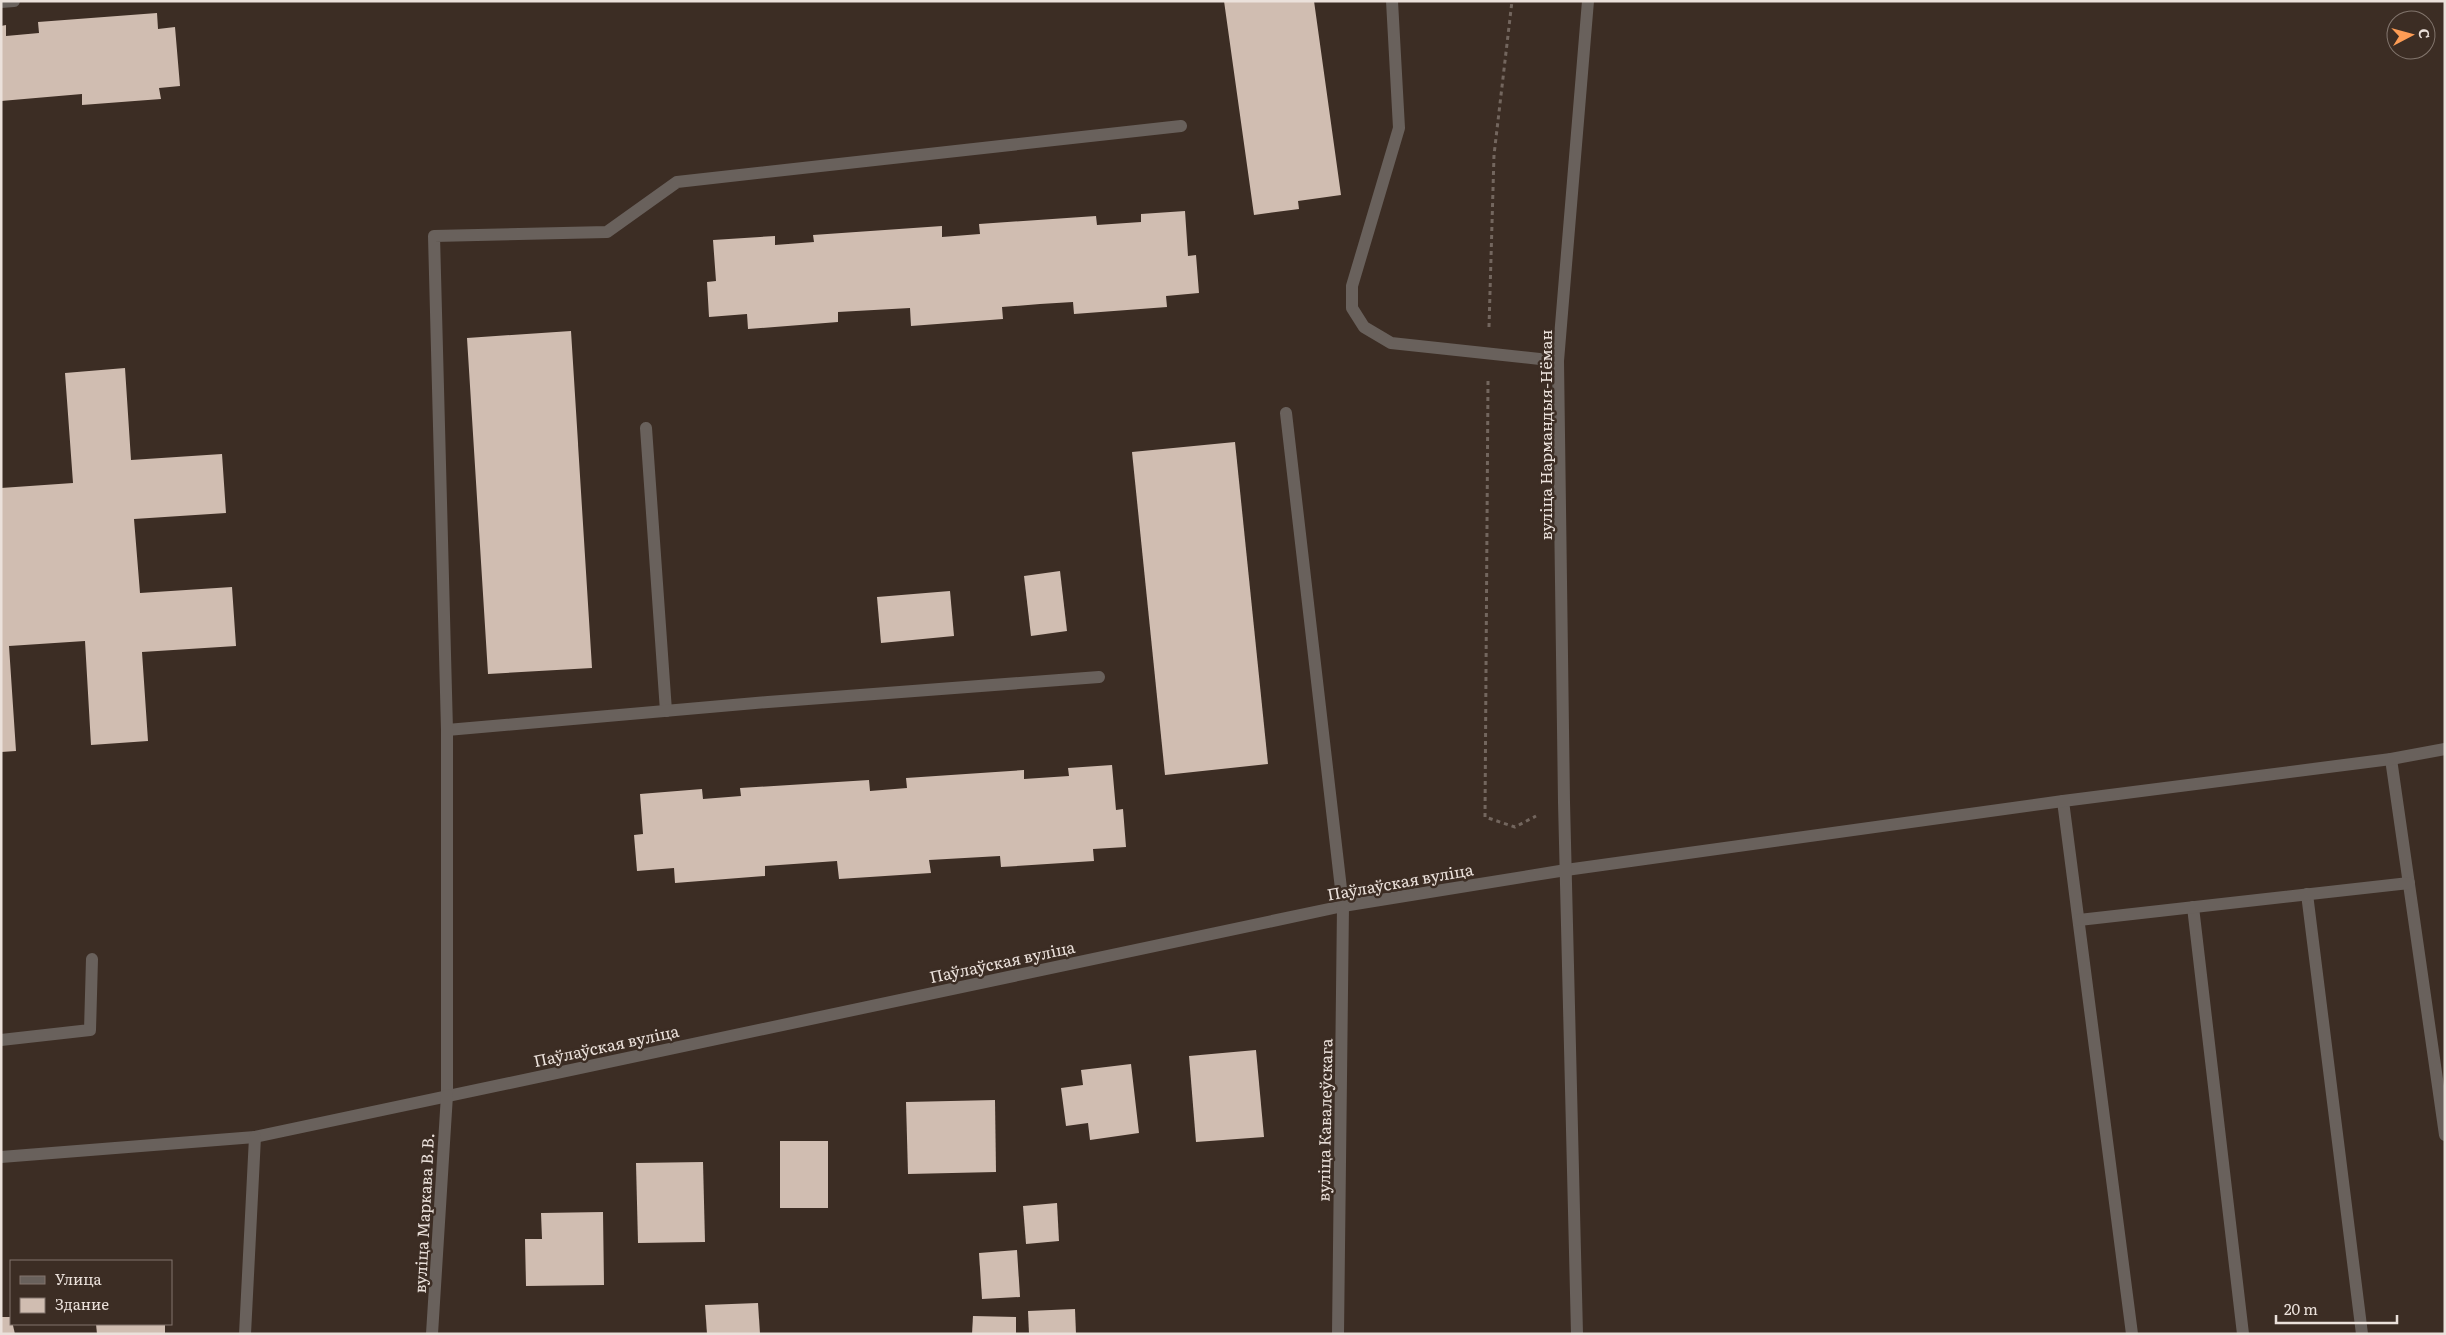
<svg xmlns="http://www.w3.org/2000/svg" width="2446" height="1335" viewBox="0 0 2446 1335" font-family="Literata,serif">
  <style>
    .building { fill: #d0bdb1 }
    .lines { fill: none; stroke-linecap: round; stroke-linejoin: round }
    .path { stroke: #73665e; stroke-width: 3; stroke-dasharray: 4 4; stroke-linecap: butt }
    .lane { stroke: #69615c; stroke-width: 12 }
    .street { stroke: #69615c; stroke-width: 12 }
    .labels { text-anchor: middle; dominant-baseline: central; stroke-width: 5; stroke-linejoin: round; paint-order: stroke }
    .street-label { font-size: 16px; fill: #ebe1db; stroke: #3c2d24 }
  </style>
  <rect width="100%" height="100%" fill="#3c2d24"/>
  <!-- building -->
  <g class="building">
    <polygon points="1224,1 1314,1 1341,195 1298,201 1299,209 1254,215"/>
    <polygon points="157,13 158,29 175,27 180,86 159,88 161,99 82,105 82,94 1,101 1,26 6,25 6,36 39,33 38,22"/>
    <polygon points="1185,211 1188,256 1196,255 1199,293 1166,296 1167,307 1074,314 1073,302 1040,304 1002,307 1003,319 911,326 910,308 838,312 838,322 748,329 747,314 709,317 707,282 716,281 713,240 775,236 775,245 814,242 813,235 942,226 942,237 980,234 979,224 1096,216 1097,225 1141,222 1141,214"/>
    <polygon points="571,331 592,668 488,674 467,338"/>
    <polygon points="125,368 131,460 222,454 226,513 134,519 140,593 232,587 236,646 142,652 148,741 91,745 85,641 9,646 16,751 1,752 1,488 73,483 65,373"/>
    <polygon points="1235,442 1268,764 1165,775 1132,452"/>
    <polygon points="1060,571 1067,631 1031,636 1024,576"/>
    <polygon points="950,591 954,636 881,643 877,597"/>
    <polygon points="1112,765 1116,810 1123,809 1126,847 1093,849 1094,861 1001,867 1000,856 929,860 931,873 839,879 837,861 765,866 765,876 675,883 674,868 637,871 634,835 643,834 640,794 702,789 703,799 741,796 740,788 869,780 870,791 907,788 906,778 1024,770 1024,779 1069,776 1068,768"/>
    <polygon points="1256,1050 1264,1137 1196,1142 1189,1056"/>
    <polygon points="1131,1064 1139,1133 1090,1140 1088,1123 1066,1126 1061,1088 1083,1085 1081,1070"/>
    <polygon points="995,1100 996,1172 908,1174 906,1102"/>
    <rect x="780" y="1141" width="48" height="67"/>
    <polygon points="703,1162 705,1242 638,1243 636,1163"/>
    <polygon points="1057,1203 1059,1241 1026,1244 1023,1206"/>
    <polygon points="603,1212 604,1285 526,1286 525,1239 542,1239 541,1213"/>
    <polygon points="1017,1250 1020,1297 982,1299 979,1253"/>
    <polygon points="758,1303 760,1334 707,1334 705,1305"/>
    <polygon points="1075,1309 1076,1334 1029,1334 1028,1311"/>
    <polygon points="973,1316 1016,1317 1016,1334 972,1334"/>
    <polygon points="1,1317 11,1317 15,1334 1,1334"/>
    <polygon points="96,1324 165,1324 165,1334 97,1334"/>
  </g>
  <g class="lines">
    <!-- path -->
    <g class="path">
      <polyline points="1489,327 1494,155 1512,1"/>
      <polyline points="1488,381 1485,817 1515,827 1536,816"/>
    </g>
    <!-- lane -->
    <g class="lane">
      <polyline points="1392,1 1399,128 1352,286 1352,308 1364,327 1391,343 1558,361"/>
      <polyline points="1,2 14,1"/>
      <polyline points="1286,413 1343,906"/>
      <polyline points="646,428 666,711"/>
      <polyline points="447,730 768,702 1099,677"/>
      <polyline points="2391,759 2445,1135"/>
      <polyline points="2063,801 2132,1334"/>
      <polyline points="1566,870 2063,801 2391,759 2445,749"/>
      <polyline points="2307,894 2362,1334"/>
      <polyline points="2193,907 2243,1334"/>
      <polyline points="2079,920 2409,883"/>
      <polyline points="1,1040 90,1030 92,959"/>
      <polyline points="447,1095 447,730 434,236 607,232 677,182 1181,126"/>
    </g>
    <!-- street -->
    <g class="street">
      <polyline points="1,1157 255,1137 1343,906 1566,870"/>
      <polyline points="245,1334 255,1137"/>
      <polyline points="432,1334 447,1095"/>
      <polyline points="1338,1334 1343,906"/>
      <polyline points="1577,1334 1564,802 1558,361 1588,1"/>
    </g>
  </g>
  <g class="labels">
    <!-- street labels -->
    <g class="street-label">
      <text transform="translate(1545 435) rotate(-90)">вуліца Нармандыя-Нёман</text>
      <text transform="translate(1400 881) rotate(-10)">Паўлаўская вуліца</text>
      <text transform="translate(1002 961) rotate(-12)">Паўлаўская вуліца</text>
      <text transform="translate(606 1045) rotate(-12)">Паўлаўская вуліца</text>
      <text transform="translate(1324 1120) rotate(-89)">вуліца Кавалеўскага</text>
      <text transform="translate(423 1213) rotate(-87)">вуліца Маркава В.В.</text>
    </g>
  </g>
  <!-- border -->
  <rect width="2446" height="1335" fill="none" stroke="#ebe1db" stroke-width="5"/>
  <!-- legend -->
  <rect x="10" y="1260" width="162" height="65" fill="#3c2d24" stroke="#82756d"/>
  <rect x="20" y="1276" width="25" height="8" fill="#69615c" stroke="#82756d"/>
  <text x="55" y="1285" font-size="15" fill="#ebe1db">Улица</text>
  <rect x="20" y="1298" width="25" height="15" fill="#d0bdb1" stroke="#82756d"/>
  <text x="55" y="1310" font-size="15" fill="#ebe1db">Здание</text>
  <!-- north arrow -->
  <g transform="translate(2411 35) rotate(84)"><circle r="24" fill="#3c2d24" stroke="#82756d"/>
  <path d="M0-4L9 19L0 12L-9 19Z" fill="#fd9c55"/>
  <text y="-8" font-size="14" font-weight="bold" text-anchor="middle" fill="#ebe1db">С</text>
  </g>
  <!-- scale -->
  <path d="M2276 1315v8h121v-8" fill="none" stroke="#ebe1db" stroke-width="2.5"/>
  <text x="2284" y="1315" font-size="15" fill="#ebe1db" stroke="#3c2d24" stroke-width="4" paint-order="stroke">20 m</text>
</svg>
